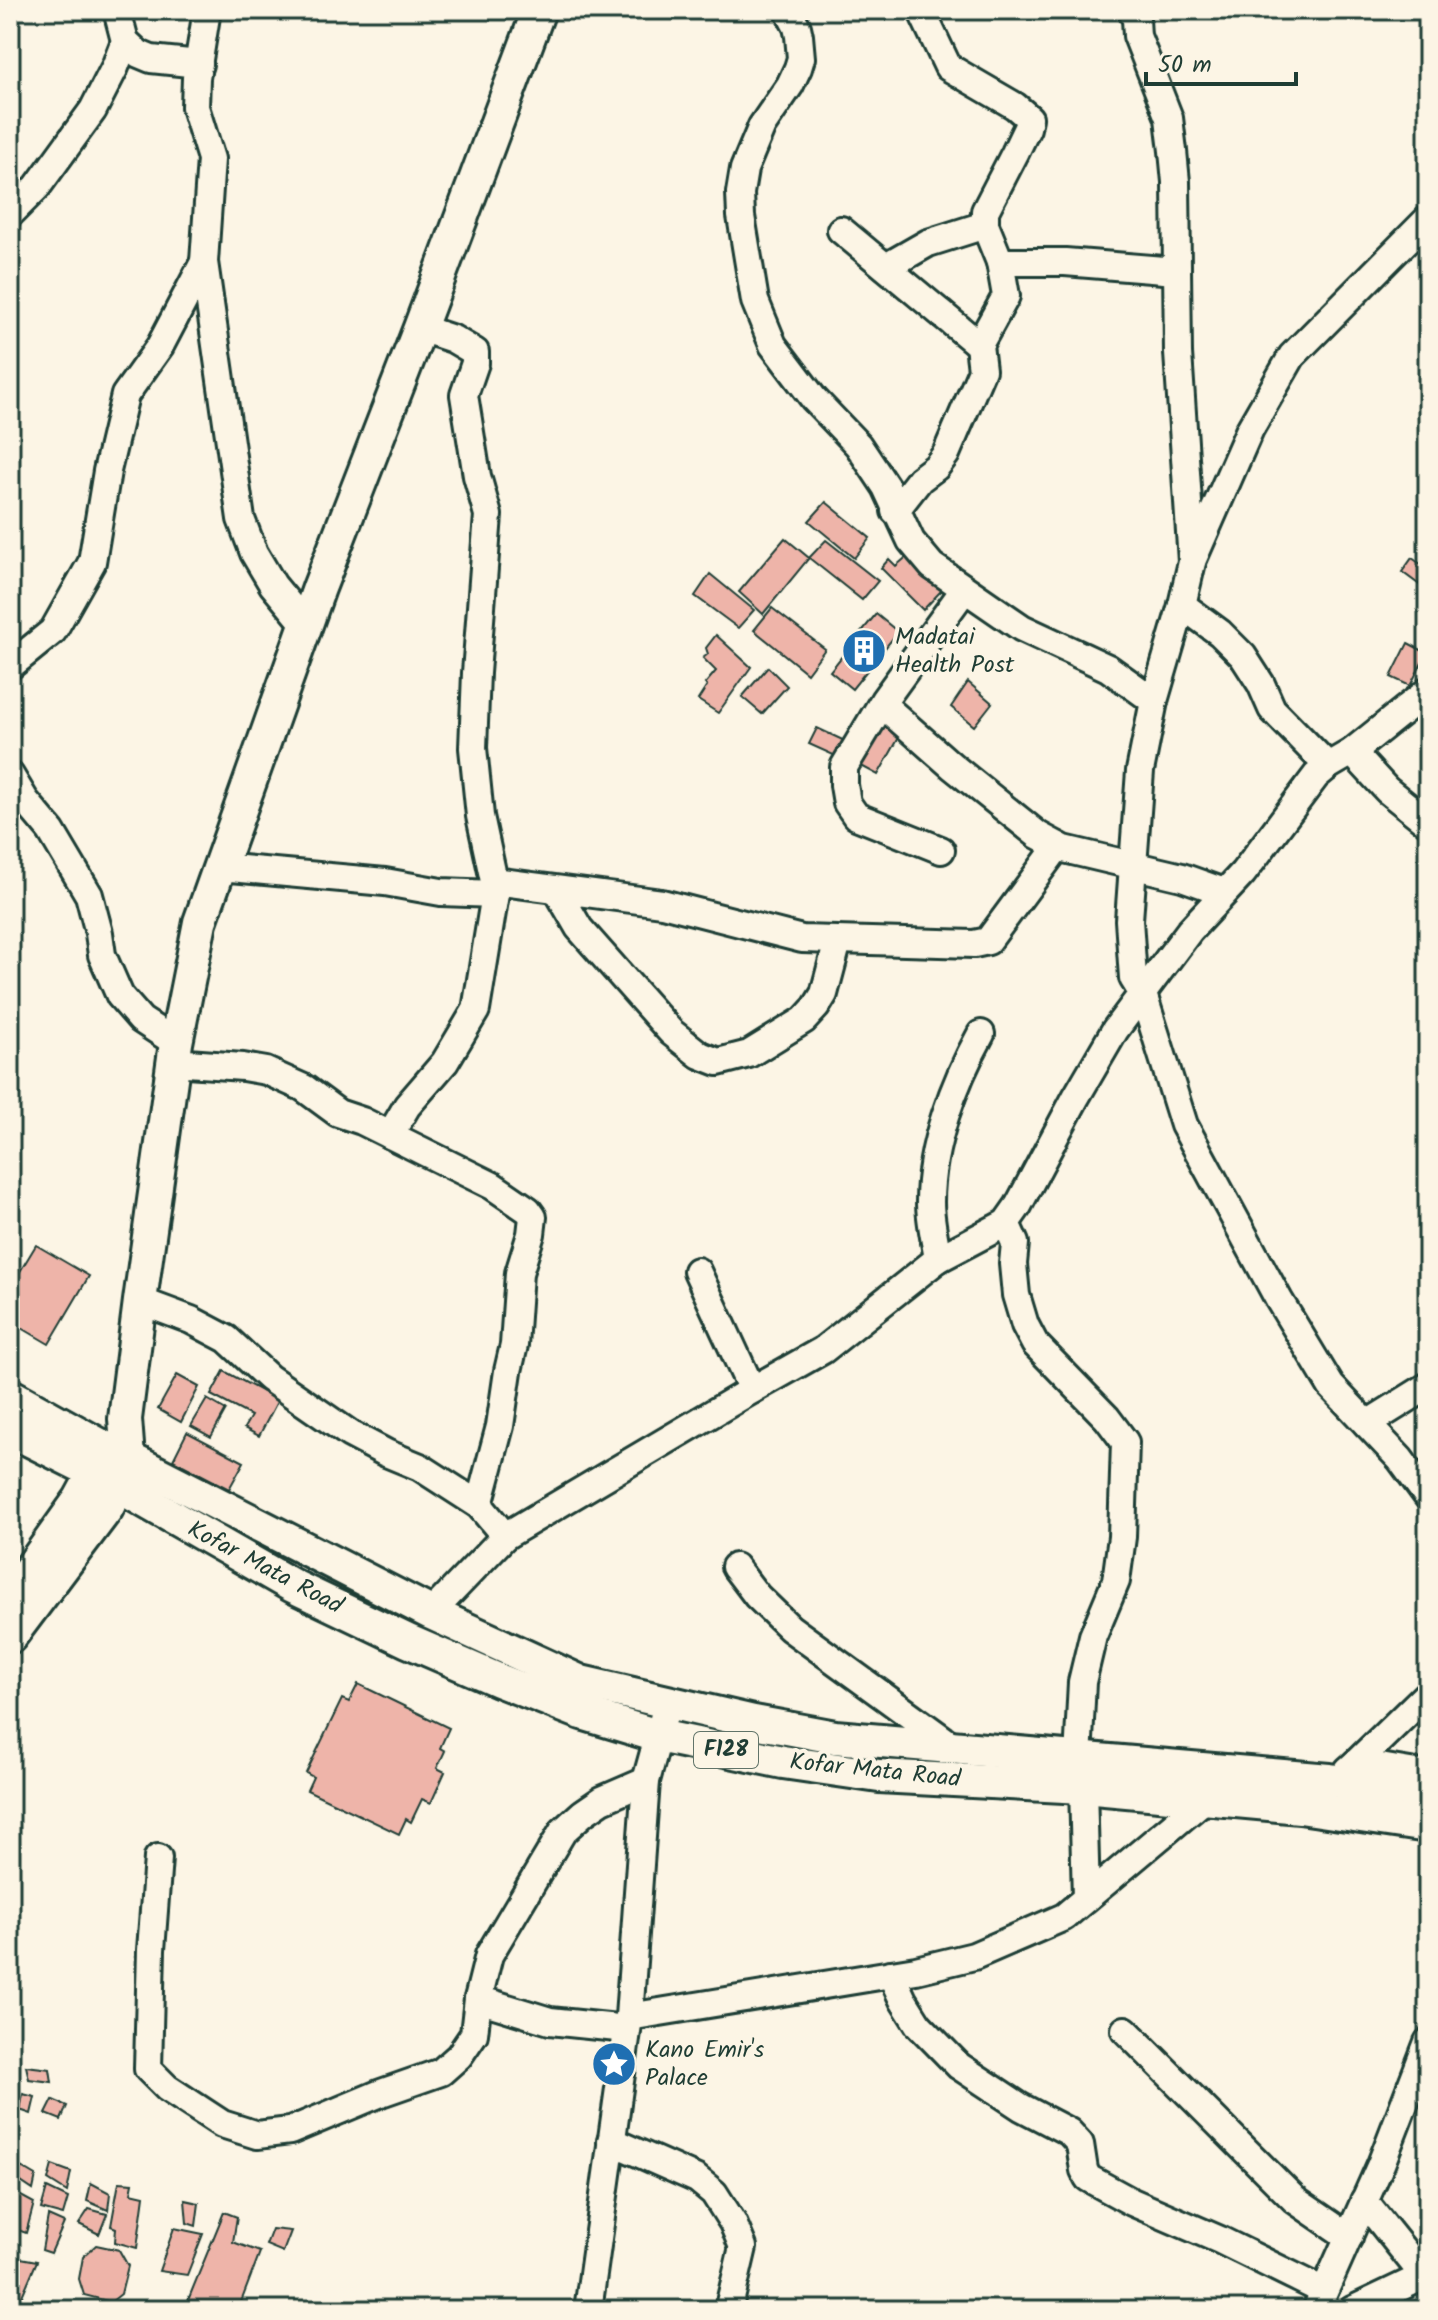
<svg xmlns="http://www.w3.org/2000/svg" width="1438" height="2320" viewBox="0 0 1438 2320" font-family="Kalam,sans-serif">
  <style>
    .building { fill: #eeb4a9; stroke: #1f3d34; stroke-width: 2 }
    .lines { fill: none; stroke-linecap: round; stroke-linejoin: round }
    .minor-casing { stroke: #1f3d34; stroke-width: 32 }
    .major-casing { stroke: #1f3d34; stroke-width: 38 }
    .minor { stroke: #fcf5e5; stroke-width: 26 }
    .major { stroke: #fcf5e5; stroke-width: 32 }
    .labels { text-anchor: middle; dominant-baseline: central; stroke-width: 8; stroke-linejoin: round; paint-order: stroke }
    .shield { fill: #fcf5e5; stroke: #617469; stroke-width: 2 }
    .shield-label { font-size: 22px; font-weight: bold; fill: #1f3d34 }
    .poi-label { font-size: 24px; fill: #1f3d34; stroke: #fcf5e5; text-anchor: start }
    .street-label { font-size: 24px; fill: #1f3d34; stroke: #fcf5e5 }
  </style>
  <rect width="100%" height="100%" fill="#fcf5e5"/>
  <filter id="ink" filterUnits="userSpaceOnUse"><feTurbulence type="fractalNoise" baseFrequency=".0125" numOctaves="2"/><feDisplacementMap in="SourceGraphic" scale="16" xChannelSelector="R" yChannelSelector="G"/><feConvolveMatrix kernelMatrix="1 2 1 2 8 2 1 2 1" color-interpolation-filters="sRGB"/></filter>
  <g filter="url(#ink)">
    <!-- building -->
    <g class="building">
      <polygon points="826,502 870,538 854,558 809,521"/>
      <polygon points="785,538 809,558 763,614 739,592"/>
      <polygon points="826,540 878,581 862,600 809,558"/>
      <polygon points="910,554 942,590 923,610 881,568 889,559 896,566"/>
      <polygon points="1412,558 1428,569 1428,575 1421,586 1402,572"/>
      <polygon points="710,574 754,610 738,628 695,596"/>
      <polygon points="772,608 825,649 807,673 754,630"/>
      <polygon points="876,614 898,632 852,689 830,671"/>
      <polygon points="716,635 751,667 718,713 698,700 707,686 705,684 716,671 703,658 708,654 706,648"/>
      <polygon points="1408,643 1427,653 1410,686 1391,677"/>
      <polygon points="768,667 787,686 762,714 742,697"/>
      <polygon points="968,682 992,703 974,726 951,707"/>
      <polygon points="877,718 901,734 878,775 852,761"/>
      <polygon points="817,728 847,742 840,758 809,744"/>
      <polygon points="36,1245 89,1276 49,1344 10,1321 10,1288"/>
      <polygon points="224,1371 278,1400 259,1436 244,1428 251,1416 211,1395"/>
      <polygon points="177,1375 199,1387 181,1422 158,1409"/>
      <polygon points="207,1399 226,1410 211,1437 191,1426"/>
      <polygon points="187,1432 244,1462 229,1489 173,1460"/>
      <polygon points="358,1684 449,1728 440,1748 445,1751 437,1768 445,1772 431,1803 422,1799 411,1822 406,1819 399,1834 307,1790 313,1777 306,1773 342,1699 349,1702"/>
      <polygon points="26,2066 50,2069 52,2082 29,2079"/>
      <polygon points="23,2094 35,2097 31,2114 20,2110"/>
      <polygon points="53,2100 67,2106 61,2120 46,2114"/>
      <polygon points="52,2165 71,2172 67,2192 48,2180"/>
      <polygon points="21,2167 36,2176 33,2190 18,2180"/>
      <polygon points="119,2182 133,2183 131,2193 144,2196 137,2248 115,2242 116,2228 111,2226"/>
      <polygon points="91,2183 110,2193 108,2210 87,2201"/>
      <polygon points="47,2188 68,2198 63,2215 41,2209"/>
      <polygon points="10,2190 34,2203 26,2233 10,2227"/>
      <polygon points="1428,2195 1428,2227 1416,2221"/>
      <polygon points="185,2200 199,2203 196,2226 187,2223"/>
      <polygon points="89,2209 107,2214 99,2234 79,2224"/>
      <polygon points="224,2212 237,2217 233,2242 260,2252 238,2310 184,2310"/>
      <polygon points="48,2216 64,2223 51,2253 42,2250"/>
      <polygon points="174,2228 203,2234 187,2275 159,2271"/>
      <polygon points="272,2229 291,2231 283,2252 266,2245"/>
      <polygon points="96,2245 119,2250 128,2266 121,2294 111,2302 84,2295 79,2279 83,2257"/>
      <polygon points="10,2256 37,2261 16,2310 10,2310"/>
    </g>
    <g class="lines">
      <!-- minor casing -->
      <g class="minor-casing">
        <g id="minor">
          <polyline points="207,10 196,78 195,107 211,159 204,262 241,519 254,553 273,585 306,625"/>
          <polyline points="788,10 797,27 799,36 801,58 798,68 790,85 762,126 744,169 740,193 741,216 755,301 773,345 814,399 858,445 886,487 911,541 932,566 1022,628 1108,668 1154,701"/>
          <polyline points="1131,10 1136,19 1137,36 1169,118 1173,151 1176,182 1178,353 1192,562 1182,605 1154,701 1140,771 1129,920 1133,978 1143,994 1184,1125 1279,1300 1331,1386 1400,1459 1428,1497"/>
          <polyline points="125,41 139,54 151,59 199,64"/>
          <polyline points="10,214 37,187 93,110 115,67 125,41 117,10"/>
          <polyline points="841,230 979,345"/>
          <polyline points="1000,262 1065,262 1176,271"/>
          <polyline points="886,267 928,243 985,225"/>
          <polyline points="895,511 920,479 936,467 946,454 982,370 979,345 1006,296 1000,262 985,225 985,211 1015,153 1027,128 1029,118 1015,106 948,67 921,10"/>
          <polyline points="1193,559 1250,429 1292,356 1428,219"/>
          <polyline points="1182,605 1220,633 1243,656 1261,684 1272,709 1328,766"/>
          <polyline points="10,666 53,631 92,562 107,471 125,395 160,346 204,262"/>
          <polyline points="883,705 952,766 1038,835 1064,849 1182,877 1224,892"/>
          <polyline points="1352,752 1387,790 1428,823"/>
          <polyline points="10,775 25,800 51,831 89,895 99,933 102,955 120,996 141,1020 176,1043"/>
          <polyline points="941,850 856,816 847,803 844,785 844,767 884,700 964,590"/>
          <polyline points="220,867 385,882 441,892 495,894"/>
          <polyline points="494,881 662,903 802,939 974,944 988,941 1058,846"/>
          <polyline points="557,890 579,928 671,1032 700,1055 718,1062 749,1054 804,1020 816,1007 824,994 838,941"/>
          <polyline points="173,1062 243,1067 266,1071 304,1088 338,1113 362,1121 493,1186 528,1210 533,1217 531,1234 519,1273 514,1345 508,1371 500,1426 479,1505"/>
          <polyline points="390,1135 407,1106 445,1062 476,1010 495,894 494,881 480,816 473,748 476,673 488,515 477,476 464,395 475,363 475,352 453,339 420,328"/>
          <polyline points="1006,1223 1015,1243 1013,1264 1016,1295 1025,1325 1035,1344 1107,1418 1125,1442 1122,1537 1116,1581 1093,1636 1082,1682 1078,1759"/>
          <path d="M938 1259C935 1240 930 1221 930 1202 930 1146 954 1083 981 1034"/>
          <polyline points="697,1271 752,1390"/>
          <polyline points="140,1301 191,1320 227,1339 269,1378 350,1434 386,1453 420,1467 479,1505 505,1536"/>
          <polyline points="1367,1424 1428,1386"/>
          <polyline points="735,1567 757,1596 790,1628 955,1748"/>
          <polyline points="431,1613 505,1536 752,1390 823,1350 938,1259 1006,1223 1018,1206 1076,1097 1115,1030 1190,930 1243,873 1316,776 1328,766 1352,752 1428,691"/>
          <polyline points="1356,1763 1428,1693"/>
          <polyline points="1348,1770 1356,1763 1428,1775"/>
          <polyline points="1083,1787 1086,1898"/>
          <polyline points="158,1858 151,1950 148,2069 167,2088 222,2124 257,2135 290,2131 381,2093 441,2072 459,2056 474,2034 478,1999"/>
          <polyline points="891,1974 903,2000 918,2024 959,2066 1021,2107 1069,2132 1080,2144 1084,2170 1088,2178 1132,2202 1220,2240 1324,2291"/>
          <polyline points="629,2017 916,1970 974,1956 1064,1917 1206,1798"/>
          <polyline points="627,2029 550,2021 478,1999 489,1955 563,1831 583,1813 602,1800 646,1781"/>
          <polyline points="1125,2030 1295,2200 1349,2237"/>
          <polyline points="611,2141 697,2179 714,2193 733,2223 743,2247 729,2307 730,2310"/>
          <polyline points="1364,2201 1428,2281"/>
          <polyline points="588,2310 629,2017 646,1781 668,1701"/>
          <polyline points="1316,2310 1381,2164 1428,2042"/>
          <polyline points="1352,2310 1428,2274"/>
        </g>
      </g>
      <!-- major casing -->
      <g class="major-casing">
        <g id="major">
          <polyline points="10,1395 107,1449 128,1458 431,1613 581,1682 754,1722 835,1737 1330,1780 1428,1795"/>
          <polyline points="10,1430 94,1472 293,1586 408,1641 498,1680 582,1713 658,1736 783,1762 879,1776 1083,1787 1300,1807 1428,1826"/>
          <polyline points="10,1597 80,1499 105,1453"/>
          <polyline points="10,1637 107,1508 118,1486 128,1458 125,1419 140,1301 176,1043 200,922 319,588 420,328 539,10"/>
        </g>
      </g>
      <!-- minor -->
      <use href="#minor" class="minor"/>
      <!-- major -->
      <use href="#major" class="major"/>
    </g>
  </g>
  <!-- icons -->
  <defs>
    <g id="building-disc" transform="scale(2.3)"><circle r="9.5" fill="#1f6fb2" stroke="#fcf5e5"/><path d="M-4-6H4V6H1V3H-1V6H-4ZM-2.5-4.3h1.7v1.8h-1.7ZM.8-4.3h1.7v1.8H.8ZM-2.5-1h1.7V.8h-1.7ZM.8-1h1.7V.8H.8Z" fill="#fff"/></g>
    <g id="sight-disc" transform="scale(2.3)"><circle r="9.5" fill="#1f6fb2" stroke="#fcf5e5"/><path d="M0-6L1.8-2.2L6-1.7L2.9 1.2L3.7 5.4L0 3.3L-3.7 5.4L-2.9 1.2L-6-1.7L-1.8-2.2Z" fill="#fff"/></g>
  </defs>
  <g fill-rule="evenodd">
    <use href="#building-disc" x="864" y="651"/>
    <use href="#sight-disc" x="614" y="2064"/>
  </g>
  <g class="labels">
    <!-- shield labels -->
    <rect class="shield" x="694" y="1732" width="64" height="36" rx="6"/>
    <g class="shield-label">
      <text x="726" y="1750">F128</text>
    </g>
    <!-- poi labels -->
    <g class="poi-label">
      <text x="895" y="637">Madatai<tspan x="895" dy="28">Health Post</tspan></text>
      <text x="645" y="2050">Kano Emir's<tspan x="645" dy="28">Palace</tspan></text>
    </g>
    <!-- street labels -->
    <g class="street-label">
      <text transform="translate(265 1568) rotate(28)">Kofar Mata Road</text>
      <text transform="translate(875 1771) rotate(6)">Kofar Mata Road</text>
    </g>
  </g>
  <!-- margin -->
  <rect width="1438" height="2320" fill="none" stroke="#fcf5e5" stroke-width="40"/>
  <rect x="20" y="20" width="1398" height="2280" fill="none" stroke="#1f3d34" stroke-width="3" filter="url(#ink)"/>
  <!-- scale -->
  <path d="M1146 72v12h150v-12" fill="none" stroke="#1f3d34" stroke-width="4"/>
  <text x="1158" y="72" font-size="24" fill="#1f3d34" stroke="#fcf5e5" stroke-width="6" paint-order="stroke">50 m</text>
</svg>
